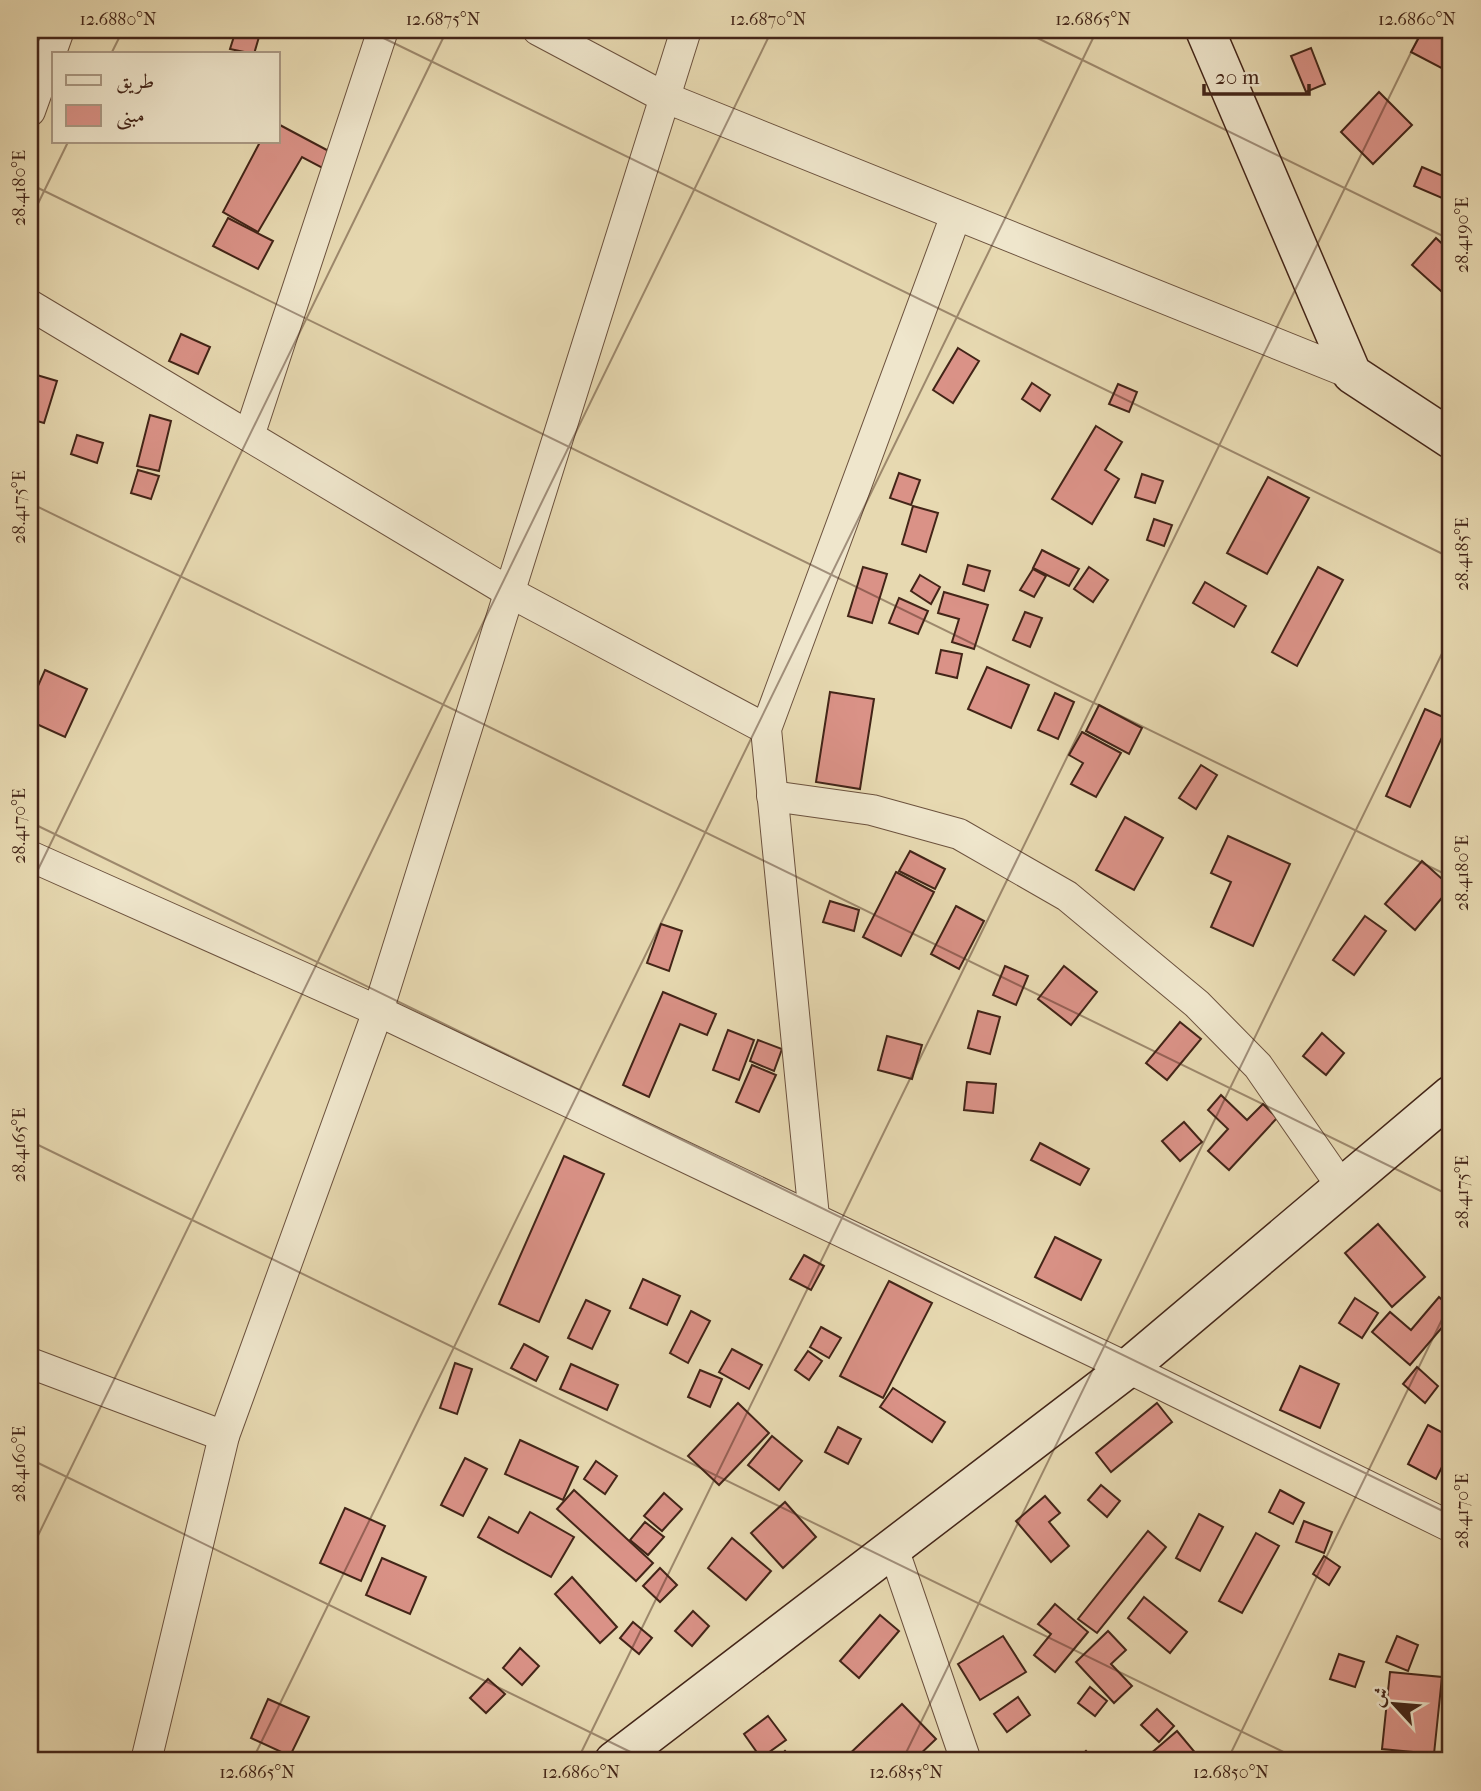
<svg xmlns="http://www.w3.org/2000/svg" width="1481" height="1791" viewBox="0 0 1481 1791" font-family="'IM FELL French Canon',Amiri,serif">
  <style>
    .building { fill: #da9287; stroke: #432518; stroke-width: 2 }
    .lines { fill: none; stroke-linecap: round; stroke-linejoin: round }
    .street-casing { stroke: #6c523e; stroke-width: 32 }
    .secondary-casing { stroke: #432518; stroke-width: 41 }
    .street { stroke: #efe6cc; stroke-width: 30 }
    .secondary { stroke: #efe6cc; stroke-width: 38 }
    .ticks { fill: none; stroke: #432518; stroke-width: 2; stroke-opacity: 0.45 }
    .neatline { fill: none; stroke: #432518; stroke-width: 2.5 }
    .ticks-label { font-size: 18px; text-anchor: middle; fill: #432518 }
  </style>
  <rect width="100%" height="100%" fill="#e7d9b1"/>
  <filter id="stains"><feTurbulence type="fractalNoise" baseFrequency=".00286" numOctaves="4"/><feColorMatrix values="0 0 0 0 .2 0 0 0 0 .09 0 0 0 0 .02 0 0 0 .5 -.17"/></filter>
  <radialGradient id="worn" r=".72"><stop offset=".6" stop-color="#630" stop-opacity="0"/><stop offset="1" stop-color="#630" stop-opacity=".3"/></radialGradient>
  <!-- building -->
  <g class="building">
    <polygon points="236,30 261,30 254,54 230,49"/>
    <polygon points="1423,30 1451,30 1451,68 1449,72 1411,52"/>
    <polygon points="1311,48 1325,84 1306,92 1291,56"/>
    <polygon points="1379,92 1412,125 1373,164 1341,132"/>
    <polygon points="278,124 340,157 332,173 302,157 258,232 223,212 260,142 278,142"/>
    <polygon points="1422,167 1450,179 1442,198 1414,186"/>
    <polygon points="228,218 273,241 258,269 213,246"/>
    <polygon points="1436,238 1451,252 1451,300 1412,265"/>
    <polygon points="181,334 210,347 198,374 169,361"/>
    <polygon points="958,348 979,361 953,403 933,390"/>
    <polygon points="30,373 57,381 44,423 30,419"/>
    <polygon points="1032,383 1050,395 1040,411 1022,399"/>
    <polygon points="1118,384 1137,392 1129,412 1109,404"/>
    <polygon points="150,415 171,421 159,471 137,466"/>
    <polygon points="1096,426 1122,442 1105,470 1119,479 1092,524 1052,499"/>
    <polygon points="77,435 103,443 97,463 71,454"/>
    <polygon points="138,470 159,476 151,499 131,493"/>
    <polygon points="899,473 920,480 911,505 890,498"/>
    <polygon points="1142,474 1163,481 1155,503 1135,497"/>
    <polygon points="1268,477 1309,498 1267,574 1227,553"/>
    <polygon points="913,506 938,513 926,552 902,544"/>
    <polygon points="1154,519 1172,525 1164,546 1147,540"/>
    <polygon points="1042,550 1079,569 1069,586 1033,568"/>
    <polygon points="968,565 990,571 984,591 963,584"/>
    <polygon points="863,567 887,574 872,623 848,616"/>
    <polygon points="1089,567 1108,580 1093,602 1074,589"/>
    <polygon points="1318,567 1343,580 1297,666 1272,652"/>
    <polygon points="1033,569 1046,576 1034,597 1020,590"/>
    <polygon points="920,575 940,587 931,604 911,591"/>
    <polygon points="1205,582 1246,606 1234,627 1193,603"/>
    <polygon points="944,592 988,605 974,649 952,642 959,619 938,613"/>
    <polygon points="899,598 928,611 918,634 889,623"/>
    <polygon points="1025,612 1042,618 1030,647 1013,640"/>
    <polygon points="941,650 962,654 957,678 936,673"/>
    <polygon points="987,667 1029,685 1011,728 968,709"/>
    <polygon points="45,670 87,689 65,737 30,721 30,704"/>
    <polygon points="830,692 874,699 860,789 816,782"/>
    <polygon points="1055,693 1074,702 1058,739 1038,730"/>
    <polygon points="1099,705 1142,728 1129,754 1086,731"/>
    <polygon points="1425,709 1450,720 1410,807 1386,796"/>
    <polygon points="1082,732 1121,753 1096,797 1071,784 1083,763 1069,755"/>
    <polygon points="1201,765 1217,775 1196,809 1179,798"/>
    <polygon points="1125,817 1163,838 1134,890 1096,870"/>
    <polygon points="1228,836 1290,864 1253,946 1211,927 1231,882 1211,873"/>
    <polygon points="910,851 945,869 935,889 899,871"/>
    <polygon points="1422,861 1451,887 1415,930 1385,904"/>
    <polygon points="896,872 934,892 901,956 863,937"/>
    <polygon points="830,901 859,910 854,931 823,922"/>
    <polygon points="956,906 984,921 959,969 931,954"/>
    <polygon points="1365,916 1386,931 1354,975 1333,960"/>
    <polygon points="661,924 682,931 669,971 647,963"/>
    <polygon points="1005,966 1028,976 1016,1005 993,995"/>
    <polygon points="1064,966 1097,992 1071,1025 1038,999"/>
    <polygon points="663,992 716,1014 707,1035 680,1024 649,1097 623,1085"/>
    <polygon points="978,1011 1000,1017 990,1054 968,1048"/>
    <polygon points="1180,1022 1201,1039 1167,1080 1146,1063"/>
    <polygon points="728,1030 754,1040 739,1080 713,1070"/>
    <polygon points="1322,1033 1344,1053 1326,1075 1303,1056"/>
    <polygon points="887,1036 922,1045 912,1079 878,1070"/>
    <polygon points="758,1040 782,1049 774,1071 750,1061"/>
    <polygon points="752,1065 776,1075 759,1112 736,1102"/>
    <polygon points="967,1082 996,1084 993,1113 964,1110"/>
    <polygon points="1221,1095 1247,1120 1263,1104 1277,1118 1229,1170 1208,1151 1228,1129 1208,1110"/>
    <polygon points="1184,1122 1202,1142 1180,1161 1162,1141"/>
    <polygon points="1040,1143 1089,1169 1080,1185 1031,1160"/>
    <polygon points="564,1156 604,1174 539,1322 499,1304"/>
    <polygon points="1378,1224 1425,1277 1392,1307 1345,1253"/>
    <polygon points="1055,1237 1101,1260 1081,1300 1035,1277"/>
    <polygon points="804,1255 824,1266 811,1290 790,1279"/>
    <polygon points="643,1279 680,1296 667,1325 630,1308"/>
    <polygon points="889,1281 932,1303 883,1398 840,1376"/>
    <polygon points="1439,1297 1451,1308 1451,1317 1410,1365 1372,1332 1390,1312 1411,1330"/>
    <polygon points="1355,1298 1378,1313 1362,1338 1339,1323"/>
    <polygon points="586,1300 610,1311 592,1349 568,1338"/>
    <polygon points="691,1311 710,1321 688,1363 670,1353"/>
    <polygon points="821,1327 841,1338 829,1358 810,1347"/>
    <polygon points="524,1344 548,1357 536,1381 511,1368"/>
    <polygon points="732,1349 762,1365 749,1389 719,1372"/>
    <polygon points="808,1351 822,1361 809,1380 795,1370"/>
    <polygon points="455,1363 472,1369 457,1414 440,1408"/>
    <polygon points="571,1364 618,1385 607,1410 560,1389"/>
    <polygon points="1300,1366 1339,1384 1320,1428 1280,1410"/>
    <polygon points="1417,1367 1438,1386 1425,1403 1403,1384"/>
    <polygon points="700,1370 722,1379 710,1407 688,1397"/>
    <polygon points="893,1388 945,1422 932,1442 880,1407"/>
    <polygon points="738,1403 769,1433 719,1485 688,1456"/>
    <polygon points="1157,1403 1172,1422 1111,1472 1096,1453"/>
    <polygon points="1428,1425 1451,1437 1451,1449 1436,1479 1408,1464"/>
    <polygon points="838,1427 861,1439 848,1464 825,1452"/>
    <polygon points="772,1436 802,1461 779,1490 748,1465"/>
    <polygon points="520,1440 578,1467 563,1500 505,1474"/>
    <polygon points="465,1458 487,1469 463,1516 441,1505"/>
    <polygon points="596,1461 617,1476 605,1494 584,1479"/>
    <polygon points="1101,1485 1120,1501 1107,1517 1088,1500"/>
    <polygon points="574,1490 653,1563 636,1581 557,1509"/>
    <polygon points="1280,1490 1304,1503 1293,1524 1269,1512"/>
    <polygon points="664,1493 682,1509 662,1531 644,1516"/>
    <polygon points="1045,1496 1060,1513 1049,1522 1069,1546 1051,1562 1016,1521"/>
    <polygon points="785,1502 816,1537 783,1568 751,1533"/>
    <polygon points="345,1508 385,1526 361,1581 320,1563"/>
    <polygon points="530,1512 574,1537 551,1577 478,1537 489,1517 518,1533"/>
    <polygon points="1199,1514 1223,1527 1200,1571 1176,1558"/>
    <polygon points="1304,1521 1332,1532 1324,1553 1296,1542"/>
    <polygon points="645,1522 664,1537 648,1555 630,1540"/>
    <polygon points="1148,1531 1166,1547 1097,1633 1078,1619"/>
    <polygon points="1256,1533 1279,1546 1242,1613 1219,1601"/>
    <polygon points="732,1538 771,1571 746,1600 708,1568"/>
    <polygon points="1324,1556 1340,1567 1329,1585 1313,1574"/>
    <polygon points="382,1558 426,1577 410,1614 366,1595"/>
    <polygon points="660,1568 677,1585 660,1602 643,1586"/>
    <polygon points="572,1577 617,1627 600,1643 555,1594"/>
    <polygon points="1144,1597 1187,1632 1170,1653 1128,1618"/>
    <polygon points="1055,1604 1088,1632 1055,1672 1034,1655 1051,1634 1038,1624"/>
    <polygon points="693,1611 709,1626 692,1646 675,1631"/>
    <polygon points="880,1615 899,1631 859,1678 840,1661"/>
    <polygon points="633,1622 652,1638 639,1654 620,1638"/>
    <polygon points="1108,1631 1126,1650 1111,1664 1132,1686 1114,1703 1076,1662"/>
    <polygon points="1003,1636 1026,1672 980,1700 958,1664"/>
    <polygon points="1397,1636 1418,1645 1408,1671 1386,1662"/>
    <polygon points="520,1648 539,1666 522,1685 503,1668"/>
    <polygon points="1339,1654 1364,1662 1355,1687 1330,1679"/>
    <polygon points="1390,1672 1442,1677 1434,1754 1382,1749"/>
    <polygon points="488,1679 505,1694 486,1713 470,1698"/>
    <polygon points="1090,1687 1107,1701 1095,1716 1078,1703"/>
    <polygon points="1018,1697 1030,1715 1007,1732 994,1714"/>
    <polygon points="268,1699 309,1717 290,1756 251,1738"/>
    <polygon points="902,1704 936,1739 913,1761 842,1761"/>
    <polygon points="1157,1709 1174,1726 1159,1742 1141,1725"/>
    <polygon points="768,1716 786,1740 761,1758 744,1734"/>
    <polygon points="1177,1731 1198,1756 1192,1761 1142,1761"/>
    <polygon points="785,1751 795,1761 775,1761"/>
    <polygon points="1086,1751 1096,1761 1075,1761"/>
  </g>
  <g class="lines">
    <!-- street casing -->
    <g class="street-casing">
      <g id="street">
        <polyline points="538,30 664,97 1352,374"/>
        <polyline points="30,111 59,30"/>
        <polyline points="30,305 509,592 766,729"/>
        <polyline points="249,436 383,30"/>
        <polyline points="772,796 872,810 959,834 1067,896 1197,1004 1258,1066 1342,1187"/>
        <polyline points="30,856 378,1011 1128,1368 1451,1527"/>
        <polyline points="814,1217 766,729 956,215"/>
        <polyline points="30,1363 224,1436"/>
        <polyline points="893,1548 966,1761"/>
        <polyline points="146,1761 224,1436 378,1011 686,30"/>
      </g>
    </g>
    <!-- secondary casing -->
    <g class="secondary-casing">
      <g id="secondary">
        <polyline points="1205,30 1352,374 1451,439"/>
        <polyline points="614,1761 1128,1368 1451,1095"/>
      </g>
    </g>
    <!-- street -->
    <use href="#street" class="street"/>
    <!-- secondary -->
    <use href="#secondary" class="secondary"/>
  </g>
  <!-- ticks -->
  <path class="ticks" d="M367 30 1451 558M1021 30 1451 240M111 54 123 30M30 184 1451 877M30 220 68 142M30 503 1451 1196M30 822 1451 1515M30 886 447 30M30 1141 1302 1761M30 1459 649 1761M30 1552 772 30M252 1761 1097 30M577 1761 1422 30M902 1761 1451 635M1227 1761 1451 1301"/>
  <!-- margin -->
  <rect width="1481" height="1791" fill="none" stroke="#e7d9b1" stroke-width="77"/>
  <!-- legend -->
  <rect x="52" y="52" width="228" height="91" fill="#efe6cc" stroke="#aa9984" stroke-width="2"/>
  <rect x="66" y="75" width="35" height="10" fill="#efe6cc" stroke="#aa9984" stroke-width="2"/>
  <text x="116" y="88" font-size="21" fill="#432518">طريق</text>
  <rect x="66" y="105" width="35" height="21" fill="#da9287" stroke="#aa9984" stroke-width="2"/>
  <text x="116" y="122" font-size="21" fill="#432518">مبنى</text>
  <!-- north arrow -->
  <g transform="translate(1394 1704) rotate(296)" stroke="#efe6cc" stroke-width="5" paint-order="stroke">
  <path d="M0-5L12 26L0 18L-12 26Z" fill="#432518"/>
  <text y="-10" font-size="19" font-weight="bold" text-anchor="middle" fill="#432518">ش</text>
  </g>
  <!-- scale -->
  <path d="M1204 84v10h105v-10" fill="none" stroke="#432518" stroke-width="3.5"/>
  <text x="1215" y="84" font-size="21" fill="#432518" stroke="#efe6cc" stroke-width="5" paint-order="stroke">20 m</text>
  <rect x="38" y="38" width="1404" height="1714" class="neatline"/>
  <g class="ticks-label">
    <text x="118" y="25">12.6880°N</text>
    <text x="443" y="25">12.6875°N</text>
    <text x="768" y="25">12.6870°N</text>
    <text x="1093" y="25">12.6865°N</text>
    <text x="1417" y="25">12.6860°N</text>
    <text transform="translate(19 188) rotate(-90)" y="6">28.4180°E</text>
    <text transform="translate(1462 235) rotate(-90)" y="6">28.4190°E</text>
    <text transform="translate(19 507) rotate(-90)" y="6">28.4175°E</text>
    <text transform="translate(1462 554) rotate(-90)" y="6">28.4185°E</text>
    <text transform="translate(19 826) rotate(-90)" y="6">28.4170°E</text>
    <text transform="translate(1462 873) rotate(-90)" y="6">28.4180°E</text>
    <text transform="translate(19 1145) rotate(-90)" y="6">28.4165°E</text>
    <text transform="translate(1462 1192) rotate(-90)" y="6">28.4175°E</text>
    <text transform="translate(19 1464) rotate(-90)" y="6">28.4160°E</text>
    <text transform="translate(1462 1511) rotate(-90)" y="6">28.4170°E</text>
    <text x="257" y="1778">12.6865°N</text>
    <text x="581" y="1778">12.6860°N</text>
    <text x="906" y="1778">12.6855°N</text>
    <text x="1231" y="1778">12.6850°N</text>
  </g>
  <rect width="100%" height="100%" filter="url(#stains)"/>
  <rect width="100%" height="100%" fill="url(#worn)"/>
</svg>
